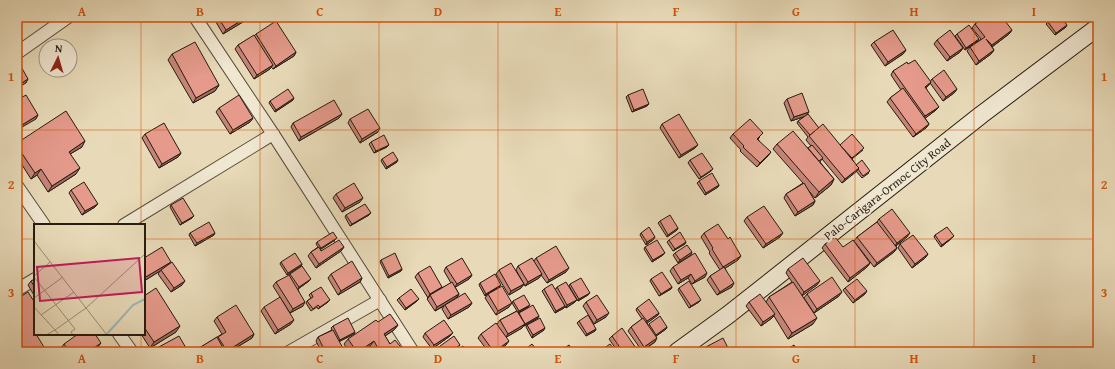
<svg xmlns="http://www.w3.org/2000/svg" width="1115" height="369" viewBox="0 0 1115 369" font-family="'Gentium Book Plus',serif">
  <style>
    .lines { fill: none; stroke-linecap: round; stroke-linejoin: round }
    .street-casing { stroke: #564b3a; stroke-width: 14 }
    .secondary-casing { stroke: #251b10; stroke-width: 19 }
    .street { stroke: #f0e7d1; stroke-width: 12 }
    .secondary { stroke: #f0e7d1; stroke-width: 17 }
    .wall { fill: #c58478; stroke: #251b10 }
    .shaded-wall { fill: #a06c61; stroke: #251b10 }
    .building { fill: #e59a8b; stroke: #251b10 }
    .grid { fill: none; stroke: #d4530c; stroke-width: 1; stroke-opacity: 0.55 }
    .labels { text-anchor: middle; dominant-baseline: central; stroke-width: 4; stroke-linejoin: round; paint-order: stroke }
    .street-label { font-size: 12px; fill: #251b10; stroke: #f0e7d1 }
    .inset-river { fill: none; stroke: #9eb7bb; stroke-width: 2 }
    .inset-road { fill: none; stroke: #9a8e75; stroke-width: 1 }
    .view { fill: #c2185b; fill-opacity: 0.15; stroke: #c2185b; stroke-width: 2 }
    .inset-edge { fill: none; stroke: #251b10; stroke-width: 2 }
    .neatline { fill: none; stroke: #d4530c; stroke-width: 1.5 }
    .grid-label { font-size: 13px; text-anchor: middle; font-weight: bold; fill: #d4530c }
  </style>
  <rect width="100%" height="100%" fill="#e8dab8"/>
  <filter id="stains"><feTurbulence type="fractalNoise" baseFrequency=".005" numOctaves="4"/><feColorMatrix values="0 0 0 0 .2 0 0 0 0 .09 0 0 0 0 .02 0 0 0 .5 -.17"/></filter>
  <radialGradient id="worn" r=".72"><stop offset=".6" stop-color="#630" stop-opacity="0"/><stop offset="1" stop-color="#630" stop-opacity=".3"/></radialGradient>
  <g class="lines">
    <!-- street casing -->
    <g class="street-casing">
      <g id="street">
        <polyline points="195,17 273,134 413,352"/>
        <polyline points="17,53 68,17"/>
        <polyline points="17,186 44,225"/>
        <polyline points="124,225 273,134"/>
        <polyline points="17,290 35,279"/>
        <polyline points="119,334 132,352"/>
        <polyline points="289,352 380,300"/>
      </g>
    </g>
    <!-- secondary casing -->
    <g class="secondary-casing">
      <polyline id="secondary" points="677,352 728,315 981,115 1098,27"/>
    </g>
    <!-- street -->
    <use href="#street" class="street"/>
    <!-- secondary -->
    <use href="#secondary" class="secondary"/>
  </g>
  <!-- wall -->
  <g class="wall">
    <polygon points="213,17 251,17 223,34"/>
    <polygon points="971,17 982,17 975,22"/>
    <polygon points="1048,22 1066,27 1055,35 1046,24"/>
    <polygon points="975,24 1012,30 1009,34 992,47 994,50 991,54 976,65 967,51 970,47 981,39 972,28"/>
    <polygon points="256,34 296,52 294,56 273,69 271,67 270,69 254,79 235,49 238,45 254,36"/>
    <polygon points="957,34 979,39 977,41 965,50 955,36"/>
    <polygon points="937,40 963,48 960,52 947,61 934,44"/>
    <polygon points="874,42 906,50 903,54 885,66 871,45"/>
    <polygon points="172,54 219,85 215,91 193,103 168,60"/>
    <polygon points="908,64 930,82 932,79 957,89 954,93 943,101 930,83 928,86 926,88 936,110 925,118 929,124 926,128 913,137 887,102 890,98 901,90 891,75 893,71"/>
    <polygon points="628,95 649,104 647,106 632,112 626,97"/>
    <polygon points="787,99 806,115 819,128 840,145 863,150 852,159 856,165 869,173 862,178 856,171 842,183 822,159 820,162 834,179 831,185 815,198 808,190 815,201 813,205 795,216 784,198 786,194 803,183 773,149 777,144 808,148 811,146 806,140 808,137 797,123 798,121 806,116 791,121 784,103"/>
    <polygon points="293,100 275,112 269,103 270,101"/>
    <polygon points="219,108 253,118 250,122 230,134 216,112"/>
    <polygon points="342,114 339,118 299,141 291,127 293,123"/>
    <polygon points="350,119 378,132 360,143 348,123"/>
    <polygon points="662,124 698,145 695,148 679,158 660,128"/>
    <polygon points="145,134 181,153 178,157 159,168 142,138"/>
    <polygon points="733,134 760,137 758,139 768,156 757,167 740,151 741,150 730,138"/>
    <polygon points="371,142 389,145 387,147 374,153 369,144"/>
    <polygon points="17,143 82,147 70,154 76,174 48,192 37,175 31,179 17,157"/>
    <polygon points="382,159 397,162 386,169 381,161"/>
    <polygon points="690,160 711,171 699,179 688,163"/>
    <polygon points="699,181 719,185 718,187 705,195 697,183"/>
    <polygon points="71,190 98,204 95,207 82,215 69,193"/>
    <polygon points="336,194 360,202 342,212 333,198"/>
    <polygon points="171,205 194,216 192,218 180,225 170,207"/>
    <polygon points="371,213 369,215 350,226 345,217 346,215"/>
    <polygon points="747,217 780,237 763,248 744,221"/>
    <polygon points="879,219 907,237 896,246 897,248 894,252 874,267 854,241 857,237 877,222"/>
    <polygon points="660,221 678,228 677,230 667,237 658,223"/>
    <polygon points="190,233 214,235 195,246 189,235"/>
    <polygon points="641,233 654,239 646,245 640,235"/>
    <polygon points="704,233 738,260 725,268 732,287 717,295 707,280 710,276 720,270 709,253 710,252 701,237"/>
    <polygon points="935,235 952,238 941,247 934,237"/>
    <polygon points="335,240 320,249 321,251 344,247 341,251 316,268 308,256 311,252 318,247 316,244 317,242"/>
    <polygon points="669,240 686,242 685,244 673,251 667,242"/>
    <polygon points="825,244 843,247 870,263 867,267 848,282 822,248"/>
    <polygon points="900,244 928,254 925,258 912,268 898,248"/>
    <polygon points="645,247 665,253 663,255 652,262 644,249"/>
    <polygon points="675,253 691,255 678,263 673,255"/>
    <polygon points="144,258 170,264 182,285 171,292 158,274 160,271 144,281"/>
    <polygon points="536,258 566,272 547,283 541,275 539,278 525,286 516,270 518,266 534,261"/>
    <polygon points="381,260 402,269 401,271 388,278 380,262"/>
    <polygon points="281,262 302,264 301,266 287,275 280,264"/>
    <polygon points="446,267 472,275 469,279 455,287 459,294 457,298 472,303 469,307 448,319 442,309 444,306 435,311 427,299 429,297 428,298 415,277 418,273 442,287 440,289 451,283 444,271"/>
    <polygon points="673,267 705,277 692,284 688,278 678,284 670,271"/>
    <polygon points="788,269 817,285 802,295 813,324 788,339 774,316 772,318 761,326 746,306 749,302 766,302 769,297 792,282 786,273"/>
    <polygon points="499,270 524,284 521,288 509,295 496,274"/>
    <polygon points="290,274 311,279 309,281 298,289 303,306 290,313 273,286 276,282 289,276"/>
    <polygon points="331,274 362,278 360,282 338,295 328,278"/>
    <polygon points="35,279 35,297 28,285 31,281"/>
    <polygon points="651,279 672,287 671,289 659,296 650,281"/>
    <polygon points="480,283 501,285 499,287 485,296 479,285"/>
    <polygon points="570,284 590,293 588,295 578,301 569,286"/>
    <polygon points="557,287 575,302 566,308 565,306 564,308 555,313 542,291 544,289 556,289"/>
    <polygon points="679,288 701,300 699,302 689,308 678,290"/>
    <polygon points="845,288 865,294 853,303 843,290"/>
    <polygon points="311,293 330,300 328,302 318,309 317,307 311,311 306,303 307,301 311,298 309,295"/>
    <polygon points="488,294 509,307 496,315 485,298"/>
    <polygon points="807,294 839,296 814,313 804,298"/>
    <polygon points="144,296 176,332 150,348 141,334 144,334"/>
    <polygon points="399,298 419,299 417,301 405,310 397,300"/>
    <polygon points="513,301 528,307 518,313 519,314 538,318 524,326 523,326 522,328 506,337 506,345 496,352 484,352 487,350 478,338 481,334 497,324 500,320 517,311 512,303"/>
    <polygon points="586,302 606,317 594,324 583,306"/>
    <polygon points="264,307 291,324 275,334 261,311"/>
    <polygon points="637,308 659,313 658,315 647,323 648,325 667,327 666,329 656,336 655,342 642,351 628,331 631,327 642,319 636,310"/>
    <polygon points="217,317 254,334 252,338 229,352 222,352 221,351 220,352 195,352 196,350 222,334 214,321"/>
    <polygon points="579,321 596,329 595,331 586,336 577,323"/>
    <polygon points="378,322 398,325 394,330 385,336 390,344 405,352 374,352 370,346 362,352 349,352 344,344 348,339"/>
    <polygon points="527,325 544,330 532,338 526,327"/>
    <polygon points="333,326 355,332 354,334 321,351 316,341 318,337 332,330 331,328"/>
    <polygon points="425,333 450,336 432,349 423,337"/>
    <polygon points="612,336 638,351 637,352 618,352 609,339"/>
    <polygon points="64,344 98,347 91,352 64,352 61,348"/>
    <polygon points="157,348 186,348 183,352 154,352"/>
    <polygon points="704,348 730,352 701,352"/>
  </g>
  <!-- shaded-wall -->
  <g class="shaded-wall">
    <polygon points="247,17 251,17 223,34 226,30"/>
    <polygon points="980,17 982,17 975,22 978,18"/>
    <polygon points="1067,25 1066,27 1055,35 1056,33"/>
    <polygon points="1012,30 1009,34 989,49 992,45"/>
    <polygon points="979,39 977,41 965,50 966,48"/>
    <polygon points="963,48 960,52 947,61 950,57"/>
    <polygon points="906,50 903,54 885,66 888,62"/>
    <polygon points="994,50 991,54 976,65 979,61"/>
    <polygon points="296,52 294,56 273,69 276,66"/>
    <polygon points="273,65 270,69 254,79 257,75"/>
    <polygon points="28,79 26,83 17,88 17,86"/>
    <polygon points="931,82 928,86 922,91 925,87"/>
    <polygon points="219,85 215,91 193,103 196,98"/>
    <polygon points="957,89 954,93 943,101 946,97"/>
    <polygon points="294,98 293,100 275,112 276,110"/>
    <polygon points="649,104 647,106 632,112 634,110"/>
    <polygon points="939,107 936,110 923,120 925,116"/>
    <polygon points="809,112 806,116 791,121 794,117"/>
    <polygon points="342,114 339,118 299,141 301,137"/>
    <polygon points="38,115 36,119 17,130 17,128"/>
    <polygon points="253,118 250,122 230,134 233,130"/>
    <polygon points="929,124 926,128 913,137 916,134"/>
    <polygon points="380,128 378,132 360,143 362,139"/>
    <polygon points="85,141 82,147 65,157 69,152"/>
    <polygon points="389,145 387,147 374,153 376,151"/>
    <polygon points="698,145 695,148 679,158 681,155"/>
    <polygon points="771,152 768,156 757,167 760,163"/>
    <polygon points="181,153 178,157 159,168 162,164"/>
    <polygon points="398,160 397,162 386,169 387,167"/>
    <polygon points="80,168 76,174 48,192 52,186"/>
    <polygon points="859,168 856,172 842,183 845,179"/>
    <polygon points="41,169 37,175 31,179 35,173"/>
    <polygon points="713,169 711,171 699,179 701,177"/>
    <polygon points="834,179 831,185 815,198 819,192"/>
    <polygon points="719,185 718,187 705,195 706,193"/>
    <polygon points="363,198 360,202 342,212 345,208"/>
    <polygon points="815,201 813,205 795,216 798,212"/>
    <polygon points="98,204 95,207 82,215 85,211"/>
    <polygon points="371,213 369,215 350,226 352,224"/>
    <polygon points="194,216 192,218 180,225 182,223"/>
    <polygon points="678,228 677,230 667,237 668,235"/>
    <polygon points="215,233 214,235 195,246 197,243"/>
    <polygon points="783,233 780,237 763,248 766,244"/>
    <polygon points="910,233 907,237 894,247 897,243"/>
    <polygon points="954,236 952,238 941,247 942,245"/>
    <polygon points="655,237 654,239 646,245 647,242"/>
    <polygon points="337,238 335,240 320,250 321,248"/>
    <polygon points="686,242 685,244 673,251 675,249"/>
    <polygon points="344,247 341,251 316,268 319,264"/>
    <polygon points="897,248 894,252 874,267 877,263"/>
    <polygon points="692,252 691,255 678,263 680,260"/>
    <polygon points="665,253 663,255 652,262 653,260"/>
    <polygon points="928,254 925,258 912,268 915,264"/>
    <polygon points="741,256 738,260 721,271 723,267"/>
    <polygon points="171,262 168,266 144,281 144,278"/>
    <polygon points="870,263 867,267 848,282 850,278"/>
    <polygon points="302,264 301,266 287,275 288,273"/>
    <polygon points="569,268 566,272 547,283 549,280"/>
    <polygon points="402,269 401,271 388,278 389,276"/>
    <polygon points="707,273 705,277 692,284 695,281"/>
    <polygon points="542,274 539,278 525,286 528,282"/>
    <polygon points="691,274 688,278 678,284 681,280"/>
    <polygon points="472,275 469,279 454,288 457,284"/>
    <polygon points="362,278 360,282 338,295 341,291"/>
    <polygon points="311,279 309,281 298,289 299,287"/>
    <polygon points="185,281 182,285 171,292 174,288"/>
    <polygon points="820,281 817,285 802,296 804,292"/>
    <polygon points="734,283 732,287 717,295 720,292"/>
    <polygon points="524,284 521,288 509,295 511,291"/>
    <polygon points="501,285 499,287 485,296 486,294"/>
    <polygon points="442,287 439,291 430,295 428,298 430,294"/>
    <polygon points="672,287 671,289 659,296 661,294"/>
    <polygon points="867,291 865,294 853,303 855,300"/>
    <polygon points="842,292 839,296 814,313 817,309"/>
    <polygon points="590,293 588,295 578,301 579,299"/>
    <polygon points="459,294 456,298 435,311 437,307"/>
    <polygon points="419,299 417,301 405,310 406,308"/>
    <polygon points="330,300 328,302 318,309 320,307"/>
    <polygon points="577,300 575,302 566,308 567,305"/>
    <polygon points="701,300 699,302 689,308 691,306"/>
    <polygon points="305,302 303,306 290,313 293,309"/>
    <polygon points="472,303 469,307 448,319 451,315"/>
    <polygon points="512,303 509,307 496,315 498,311"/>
    <polygon points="530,305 528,307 518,313 519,311"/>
    <polygon points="565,306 564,308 555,313 556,311"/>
    <polygon points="609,313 606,317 594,324 597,320"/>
    <polygon points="659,313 658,315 646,324 647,321"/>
    <polygon points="775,314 772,318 761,326 763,322"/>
    <polygon points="539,316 538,318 524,326 525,324"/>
    <polygon points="817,318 813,324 788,339 792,333"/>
    <polygon points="294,320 291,324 275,334 278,330"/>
    <polygon points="525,324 522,328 505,338 508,334"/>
    <polygon points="398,325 394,330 380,339 384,334"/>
    <polygon points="180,326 176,332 150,348 154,342"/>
    <polygon points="667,327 666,329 655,337 656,335"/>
    <polygon points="545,328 544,330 532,338 533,335"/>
    <polygon points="596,329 595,331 586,336 587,334"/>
    <polygon points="355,332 354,334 338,342 340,340"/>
    <polygon points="453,333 450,336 432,349 434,345"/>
    <polygon points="254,334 252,338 229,352 226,352 227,351"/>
    <polygon points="657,338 655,342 642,351 644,347"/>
    <polygon points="374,341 370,346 362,352 358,352"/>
    <polygon points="509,341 506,345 496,352 493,352"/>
    <polygon points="101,343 98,347 91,352 88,352"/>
    <polygon points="460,345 458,347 451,352 450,352"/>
    <polygon points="186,348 183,352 178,352"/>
    <polygon points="223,348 220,352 217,352"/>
  </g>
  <!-- building -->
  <g class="building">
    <polygon points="218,17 247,17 226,30"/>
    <polygon points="984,17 1002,17 1012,30 992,45 986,39 994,50 979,61 970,47 985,37 975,24"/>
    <polygon points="1054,17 1061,17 1067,25 1056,33 1048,22"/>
    <polygon points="276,21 296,52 276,66 256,34"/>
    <polygon points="969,25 979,39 966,48 957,34"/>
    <polygon points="893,30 906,50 888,62 874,42"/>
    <polygon points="950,30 963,48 950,57 937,40"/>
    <polygon points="254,35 273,65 257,75 238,45"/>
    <polygon points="195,42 219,85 196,98 172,54"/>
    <polygon points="915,60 931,82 925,87 939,107 925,116 893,71 907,62 908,64"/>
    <polygon points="19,63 28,79 17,86 17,64"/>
    <polygon points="944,70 957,89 946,97 932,79"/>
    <polygon points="903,88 929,124 916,134 890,98"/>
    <polygon points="288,89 294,98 276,110 270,101"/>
    <polygon points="643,89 649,104 634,110 628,95"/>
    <polygon points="802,93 809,112 794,117 787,99"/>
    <polygon points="26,95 38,115 17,128 17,100"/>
    <polygon points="239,95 253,118 233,130 219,108"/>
    <polygon points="334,100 342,114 301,137 293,123"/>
    <polygon points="368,109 380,128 362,139 350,119"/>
    <polygon points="66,111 85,141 69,152 80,168 52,186 41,169 35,173 17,146 17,143"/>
    <polygon points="679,114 698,145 681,155 662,124"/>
    <polygon points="808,114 819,128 810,135 798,121"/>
    <polygon points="750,119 763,133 757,139 771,152 760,163 743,147 744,146 733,134"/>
    <polygon points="164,123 181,153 162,164 145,134"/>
    <polygon points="823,124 859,168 845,179 809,136"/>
    <polygon points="793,131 834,179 819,192 777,144"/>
    <polygon points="852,134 864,148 852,158 840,145"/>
    <polygon points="384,135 389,145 376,151 371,142"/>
    <polygon points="812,145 823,158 819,161 808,148"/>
    <polygon points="393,152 398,160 387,167 382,159"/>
    <polygon points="702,153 713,169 701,177 690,160"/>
    <polygon points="862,160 870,171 863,176 858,169 859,168 856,165"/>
    <polygon points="712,173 719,185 706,193 699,181"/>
    <polygon points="84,182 98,204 85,211 71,190"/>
    <polygon points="354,183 363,198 345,208 336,194"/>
    <polygon points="804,183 815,201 798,212 786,194"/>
    <polygon points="183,198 194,216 182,223 171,205"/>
    <polygon points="365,204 371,213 352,224 346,215"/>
    <polygon points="764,206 783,233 766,244 747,217"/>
    <polygon points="892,209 910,233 897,243 879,219"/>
    <polygon points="670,215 678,228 668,235 660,221"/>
    <polygon points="209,222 215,233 197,243 190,233"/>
    <polygon points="877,222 897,248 877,263 857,237"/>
    <polygon points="718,224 728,239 730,237 741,256 723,267 712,249 713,248 704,233"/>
    <polygon points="649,227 655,237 647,242 641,233"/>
    <polygon points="947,227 954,236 942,245 935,235"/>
    <polygon points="333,232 337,238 321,248 317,242"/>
    <polygon points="680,232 686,242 675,249 669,240"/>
    <polygon points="913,235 928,254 915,264 900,244"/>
    <polygon points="835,237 843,247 853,240 870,263 850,278 825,244"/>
    <polygon points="339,240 344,247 319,264 311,252 319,247 321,251"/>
    <polygon points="657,240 665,253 653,260 645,247"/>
    <polygon points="687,245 692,252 680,260 675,253"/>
    <polygon points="556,246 569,268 549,280 536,258"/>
    <polygon points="162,247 171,262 144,278 144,258"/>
    <polygon points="295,253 302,264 288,273 281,262"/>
    <polygon points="395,253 402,269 389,276 381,260"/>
    <polygon points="695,253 707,273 695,281 691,274 681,280 673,267"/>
    <polygon points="462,258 472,275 457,284 446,267"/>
    <polygon points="532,258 542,274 528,282 518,266"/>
    <polygon points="803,258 820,281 804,292 788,269"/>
    <polygon points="352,261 362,278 341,291 331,274"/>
    <polygon points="172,262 185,281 174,288 161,270"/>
    <polygon points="511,263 524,284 511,291 499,270"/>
    <polygon points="302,266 311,279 299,287 290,274"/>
    <polygon points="430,266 442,287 430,294 418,273"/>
    <polygon points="724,267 734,283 720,292 710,276"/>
    <polygon points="662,272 672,287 661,294 651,279"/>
    <polygon points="495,274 501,285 486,294 480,283"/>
    <polygon points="289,275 305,302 293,309 276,282"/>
    <polygon points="832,277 842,292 817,309 807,294"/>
    <polygon points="581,278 590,293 579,299 570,284"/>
    <polygon points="35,279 35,288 31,281"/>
    <polygon points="857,279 867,291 855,300 845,288"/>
    <polygon points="689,281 701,300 691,306 679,288"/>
    <polygon points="452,282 459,294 437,307 430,295"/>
    <polygon points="566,282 577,300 567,305 557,287"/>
    <polygon points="793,282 817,318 792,333 769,297"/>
    <polygon points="552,284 565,306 556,311 544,289"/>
    <polygon points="502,286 512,303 498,311 488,294"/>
    <polygon points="321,287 330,300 320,307 318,305 313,309 307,301 313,297 311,293"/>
    <polygon points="156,288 180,326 154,342 144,327 144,296"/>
    <polygon points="411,289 419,299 406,308 399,298"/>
    <polygon points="28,292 35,303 35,334 36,334 47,352 17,352 17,299"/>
    <polygon points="465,293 472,303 451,315 445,305"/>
    <polygon points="760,294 775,314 763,322 749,302"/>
    <polygon points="524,295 530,305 519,311 513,301"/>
    <polygon points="597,295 609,313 597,320 586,302"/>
    <polygon points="280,297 294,320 278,330 264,307"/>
    <polygon points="649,299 659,313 647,321 637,308"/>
    <polygon points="236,305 254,334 227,351 218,337 226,332 217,317"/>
    <polygon points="533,305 539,316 525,324 519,313"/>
    <polygon points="517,311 525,324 508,334 500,320"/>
    <polygon points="390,314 398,325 384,334 390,344 395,340 405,352 380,352 374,341 358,352 357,352 348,339 376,320 378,322"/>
    <polygon points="588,315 596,329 587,334 579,321"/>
    <polygon points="660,316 667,327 656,335 649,324"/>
    <polygon points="348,318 355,332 340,340 333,326"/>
    <polygon points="540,318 545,328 533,335 527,325"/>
    <polygon points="643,318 657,338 644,347 631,327"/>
    <polygon points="444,320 453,333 434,345 425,333"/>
    <polygon points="496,323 509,341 494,352 481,334"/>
    <polygon points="622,328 638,351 637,352 623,352 612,336"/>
    <polygon points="333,330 345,352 319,352 324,349 318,337"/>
    <polygon points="78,334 95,334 101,343 88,352 70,352 64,344"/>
    <polygon points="179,336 186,348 178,352 159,352 157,348"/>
    <polygon points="454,336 460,345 450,352 438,352 436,349"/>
    <polygon points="217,337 223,348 217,352 198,352 196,350"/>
    <polygon points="723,338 730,352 706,352 704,348"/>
    <polygon points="532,344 538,352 522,352"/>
    <polygon points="610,344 616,352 599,352"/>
    <polygon points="569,345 574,352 559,352"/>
    <polygon points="794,345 798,352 783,352"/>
    <polygon points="463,346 467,352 454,352"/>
    <polygon points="127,348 130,352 121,352"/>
    <polygon points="489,348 492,352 484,352"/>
  </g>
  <!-- grid -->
  <path class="grid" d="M141 17V225M260 17V352M379 17V352M498 17V352M617 17V352M736 17V352M855 17V352M974 17V352M17 130H1098M17 239H35M144 239H1098M141 334V352"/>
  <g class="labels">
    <!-- street labels -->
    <g class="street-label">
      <text transform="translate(887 189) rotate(-38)">Palo-Carigara-Ormoc City Road</text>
    </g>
  </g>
  <!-- overview -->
  <g transform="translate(34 224)">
    <rect width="111" height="111" fill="#e8dab8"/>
    <path class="inset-river" d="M72 111 99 81 111 75"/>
    <path class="inset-road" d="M0 17 52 84M0 52 16 38M0 53 41 105 37 108 39 111M0 74 29 53M0 83 21 106 52 84 111 30M52 84 73 111M7 91 40 68M12 111 21 106 25 111"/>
    <path class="view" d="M105 34 108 68 6 77 3 43Z"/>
    <rect width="111" height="111" class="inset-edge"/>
  </g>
  <!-- margin -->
  <rect width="1115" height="369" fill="none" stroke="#e8dab8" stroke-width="44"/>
  <!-- north arrow -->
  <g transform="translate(58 58) rotate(5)"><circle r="19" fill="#f0e7d1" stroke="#9f9584"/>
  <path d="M0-3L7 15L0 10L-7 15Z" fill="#8f2418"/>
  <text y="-6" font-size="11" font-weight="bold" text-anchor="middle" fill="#251b10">N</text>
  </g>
  <rect x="22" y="22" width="1071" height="325" class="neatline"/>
  <g class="grid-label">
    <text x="82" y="16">A</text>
    <text x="200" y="16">B</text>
    <text x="320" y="16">C</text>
    <text x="438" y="16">D</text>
    <text x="558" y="16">E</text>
    <text x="676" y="16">F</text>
    <text x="796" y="16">G</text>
    <text x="914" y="16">H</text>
    <text x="1034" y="16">I</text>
    <text x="11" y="81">1</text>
    <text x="1104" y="81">1</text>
    <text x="11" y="189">2</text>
    <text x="1104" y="189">2</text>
    <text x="11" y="297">3</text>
    <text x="1104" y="297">3</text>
    <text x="82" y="363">A</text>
    <text x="200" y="363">B</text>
    <text x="320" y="363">C</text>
    <text x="438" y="363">D</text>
    <text x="558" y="363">E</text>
    <text x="676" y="363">F</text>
    <text x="796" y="363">G</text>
    <text x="914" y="363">H</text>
    <text x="1034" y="363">I</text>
  </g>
  <rect width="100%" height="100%" filter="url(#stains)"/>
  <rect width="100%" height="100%" fill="url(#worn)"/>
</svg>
